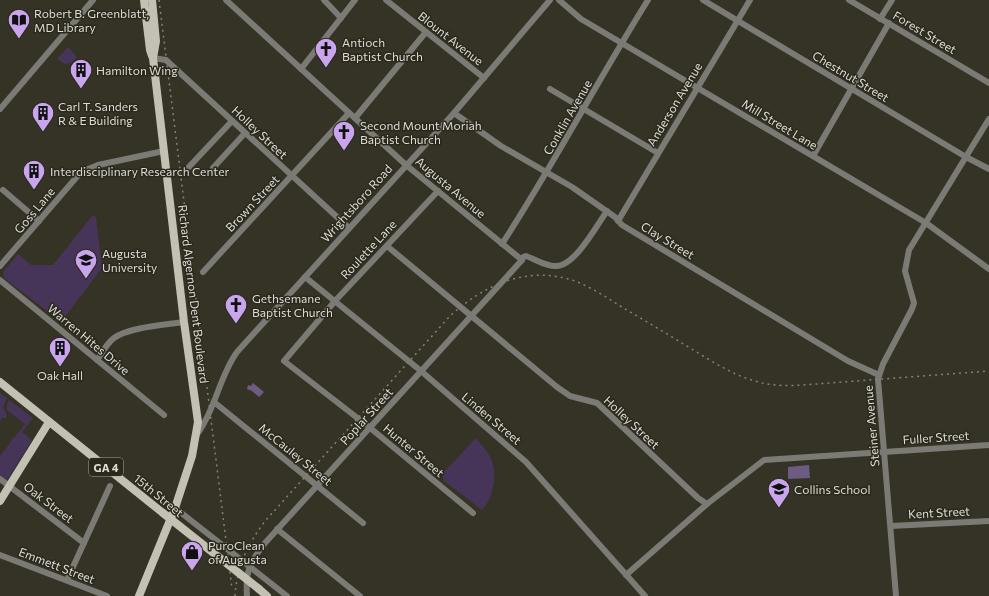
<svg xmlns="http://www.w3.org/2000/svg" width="989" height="596" viewBox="0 0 989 596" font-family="Commissioner,sans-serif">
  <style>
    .green { fill: #463558 }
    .water { fill: #6d5b81 }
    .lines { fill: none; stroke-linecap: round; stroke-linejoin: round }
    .minor { stroke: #7b7a74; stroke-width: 6 }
    .major { stroke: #c3c1b4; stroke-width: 8 }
    .rail { stroke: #848277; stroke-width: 1.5; stroke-dasharray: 2 4; stroke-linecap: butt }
    .major-bridge { stroke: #c3c1b4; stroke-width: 8 }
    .labels { text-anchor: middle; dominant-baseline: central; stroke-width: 3; stroke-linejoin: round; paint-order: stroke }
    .shield { fill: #2b291d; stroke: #a8a79e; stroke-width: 1 }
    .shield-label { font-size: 11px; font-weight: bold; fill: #deddd5 }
    .poi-label { font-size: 12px; fill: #deddd5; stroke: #2b291d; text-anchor: start }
    .street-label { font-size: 12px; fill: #deddd5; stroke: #2b291d }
  </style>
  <rect width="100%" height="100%" fill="#353326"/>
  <!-- green -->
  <g class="green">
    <polygon points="68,47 77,57 71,63 65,64 57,59"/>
    <polygon points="93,215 96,217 102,268 64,318 59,320 4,278 3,272 18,254 31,265 53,265"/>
    <polygon points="0,393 7,398 3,407 7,415 6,418 2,418 0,421"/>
    <polygon points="9,400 33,418 22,432 32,440 7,480 0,475 0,456 10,443 13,437 15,437 25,424 7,410 7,404"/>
    <path d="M476 438C480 444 486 449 489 455 499 471 494 497 482 510L444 481 442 474Z"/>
  </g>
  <!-- water -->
  <g class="water">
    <polygon points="253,383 264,392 259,397 252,391 247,389 248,385 251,386"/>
    <polygon points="809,465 810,478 788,479 788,467"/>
  </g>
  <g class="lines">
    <!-- minor -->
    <g class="minor">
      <polyline points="226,0 406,165 522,260"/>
      <polyline points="324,0 341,18"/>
      <polyline points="386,0 484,78"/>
      <polyline points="559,0 581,19 926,223 989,269"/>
      <polyline points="703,0 966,157 989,169"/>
      <polyline points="849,0 989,83"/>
      <polyline points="880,19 892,0"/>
      <polyline points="153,58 166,60 349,228"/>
      <polyline points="301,69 355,0"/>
      <polyline points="550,89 658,153"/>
      <polyline points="0,109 93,0"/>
      <polyline points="454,113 501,146 572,187 615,217 622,225 848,361 879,375"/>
      <polyline points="355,118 426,32"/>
      <polyline points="813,156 889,23"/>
      <polyline points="213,168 245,133"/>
      <polyline points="187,169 232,121"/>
      <polyline points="3,190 39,221"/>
      <polyline points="438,191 335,301 284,361 369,427 473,513"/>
      <polyline points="618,221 750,0"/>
      <path d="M502 244C554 164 598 80 648 0"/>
      <polyline points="387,246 557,387 570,396 597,403 698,498 707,504"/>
      <polyline points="0,266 81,172 98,165 164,151"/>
      <polyline points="203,272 349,113"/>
      <polyline points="305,277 421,371 526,462 645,596"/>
      <polyline points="0,280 164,415"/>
      <path d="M97 360C102 353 107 343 114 338 130 327 165 325 184 322"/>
      <polyline points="214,402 363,523"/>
      <path d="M198 433C216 408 219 377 237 352L454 113 550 0"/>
      <polyline points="0,479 84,543"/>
      <polyline points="175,508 287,596"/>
      <polyline points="891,526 989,521"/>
      <polyline points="277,529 360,596"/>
      <polyline points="0,555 107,596"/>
      <polyline points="626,575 707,504 764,460 989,445"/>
      <polyline points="67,580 110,486"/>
      <path d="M247 596C245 571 250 562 265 543L522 260 523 257 526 256C535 259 545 266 555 266 574 268 597 225 607 211"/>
      <polyline points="896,596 878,379 883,364 912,309 914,303 905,271 909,250 989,119"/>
    </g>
    <!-- major -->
    <g class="major">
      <polyline points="144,0 150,50 152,56"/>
      <polyline points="0,382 163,513"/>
      <polyline points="0,501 49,422"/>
      <polyline points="259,589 267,596"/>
      <polyline points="139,596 175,508 192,456 198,422 184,322 153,58 156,41 152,0"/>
    </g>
    <!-- rail -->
    <g class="rail">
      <polyline points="159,0 232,589"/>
      <path d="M235 596C237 566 248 543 266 520L450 316C485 284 528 265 575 281 593 288 609 299 625 309 651 324 677 340 703 356 720 366 736 376 755 381 770 386 786 386 803 385L989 371"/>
    </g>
    <!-- major-bridge -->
    <polyline class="major-bridge" points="163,513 259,589"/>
  </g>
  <!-- icons -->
  <defs>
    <g id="library-pin" transform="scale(1.15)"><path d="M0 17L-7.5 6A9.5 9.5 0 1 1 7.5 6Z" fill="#c9a5ee" stroke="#2b291d"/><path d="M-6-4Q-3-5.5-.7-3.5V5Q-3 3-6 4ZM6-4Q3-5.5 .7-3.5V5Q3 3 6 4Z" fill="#111"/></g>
    <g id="church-pin" transform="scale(1.15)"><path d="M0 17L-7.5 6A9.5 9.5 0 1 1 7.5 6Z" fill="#c9a5ee" stroke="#2b291d"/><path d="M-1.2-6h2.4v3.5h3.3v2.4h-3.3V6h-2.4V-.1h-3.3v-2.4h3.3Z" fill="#111"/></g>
    <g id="building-pin" transform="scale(1.15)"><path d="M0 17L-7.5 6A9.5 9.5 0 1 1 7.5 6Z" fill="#c9a5ee" stroke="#2b291d"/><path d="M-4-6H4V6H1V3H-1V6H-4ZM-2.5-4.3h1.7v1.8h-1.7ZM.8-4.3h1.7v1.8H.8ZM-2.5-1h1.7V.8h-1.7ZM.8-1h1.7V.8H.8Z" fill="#111"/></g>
    <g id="university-pin" transform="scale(1.15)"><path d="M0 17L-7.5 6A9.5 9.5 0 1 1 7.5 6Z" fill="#c9a5ee" stroke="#2b291d"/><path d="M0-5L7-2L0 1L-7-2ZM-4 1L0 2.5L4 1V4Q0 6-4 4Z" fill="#111"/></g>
    <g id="school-pin" transform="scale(1.15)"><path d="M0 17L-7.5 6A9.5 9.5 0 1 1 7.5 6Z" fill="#c9a5ee" stroke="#2b291d"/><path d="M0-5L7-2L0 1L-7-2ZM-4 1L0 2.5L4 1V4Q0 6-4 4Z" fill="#111"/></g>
    <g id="shop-pin" transform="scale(1.15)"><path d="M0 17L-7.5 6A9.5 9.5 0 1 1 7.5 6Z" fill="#c9a5ee" stroke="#2b291d"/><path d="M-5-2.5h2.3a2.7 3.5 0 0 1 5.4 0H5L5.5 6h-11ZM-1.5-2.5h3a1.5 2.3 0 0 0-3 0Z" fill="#111"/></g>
  </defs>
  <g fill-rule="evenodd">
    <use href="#library-pin" x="19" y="20"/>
    <use href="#church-pin" x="326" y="49"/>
    <use href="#building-pin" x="81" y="70"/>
    <use href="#building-pin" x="43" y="113"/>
    <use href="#church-pin" x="344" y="132"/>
    <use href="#building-pin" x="34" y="171"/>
    <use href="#university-pin" x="86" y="260"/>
    <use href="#church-pin" x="236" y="305"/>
    <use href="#building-pin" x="60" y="348"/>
    <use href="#school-pin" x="779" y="489"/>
    <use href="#shop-pin" x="192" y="552"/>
  </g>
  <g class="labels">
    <!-- shield labels -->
    <rect class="shield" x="89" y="458" width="34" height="18" rx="3"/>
    <g class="shield-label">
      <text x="106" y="467">GA 4</text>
    </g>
    <!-- poi labels -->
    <g class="poi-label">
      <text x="34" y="13">Robert B. Greenblatt,<tspan x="34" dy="14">MD Library</tspan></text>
      <text x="342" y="42">Antioch<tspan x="342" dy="14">Baptist Church</tspan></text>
      <text x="96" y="70">Hamilton Wing</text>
      <text x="58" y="106">Carl T. Sanders<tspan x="58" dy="14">R &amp; E Building</tspan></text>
      <text x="360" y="125">Second Mount Moriah<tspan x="360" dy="14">Baptist Church</tspan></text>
      <text x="50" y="171">Interdisciplinary Research Center</text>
      <text x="102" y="253">Augusta<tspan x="102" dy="14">University</tspan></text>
      <text x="252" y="298">Gethsemane<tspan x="252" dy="14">Baptist Church</tspan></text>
      <text x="60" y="375" text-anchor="middle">Oak Hall</text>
      <text x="794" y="489">Collins School</text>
      <text x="208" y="545">PuroClean<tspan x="208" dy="14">of Augusta</tspan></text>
    </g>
    <!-- street labels -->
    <g class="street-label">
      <text transform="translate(925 32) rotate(31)">Forest Street</text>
      <text transform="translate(451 38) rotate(38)">Blount Avenue</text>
      <text transform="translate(851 76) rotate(31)">Chestnut Street</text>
      <text transform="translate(674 104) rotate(-59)">Anderson Avenue</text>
      <text transform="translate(567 117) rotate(-60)">Conklin Avenue</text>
      <text transform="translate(780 124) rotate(31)">Mill Street Lane</text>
      <text transform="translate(260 132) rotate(43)">Holley Street</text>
      <text transform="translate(451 187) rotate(40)">Augusta Avenue</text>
      <text transform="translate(252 203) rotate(-47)">Brown Street</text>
      <text transform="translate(356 203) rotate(-48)">Wrightsboro Road</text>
      <text transform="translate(34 210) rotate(-50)">Goss Lane</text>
      <text transform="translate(668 240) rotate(31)">Clay Street</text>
      <text transform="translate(368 249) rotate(-47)">Roulette Lane</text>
      <text transform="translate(194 294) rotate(83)">Richard Algernon Dent Boulevard</text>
      <text transform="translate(89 339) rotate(40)">Warren Hites Drive</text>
      <text transform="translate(366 416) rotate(-48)">Poplar Street</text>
      <text transform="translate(492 418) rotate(40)">Linden Street</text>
      <text transform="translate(632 422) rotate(43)">Holley Street</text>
      <text transform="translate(871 426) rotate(-95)">Steiner Avenue</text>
      <text transform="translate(936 437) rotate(-4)">Fuller Street</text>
      <text transform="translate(414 450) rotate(40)">Hunter Street</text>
      <text transform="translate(296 454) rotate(39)">McCauley Street</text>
      <text transform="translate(159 495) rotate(39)">15th Street</text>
      <text transform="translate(49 502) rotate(37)">Oak Street</text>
      <text transform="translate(939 512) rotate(-3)">Kent Street</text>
      <text transform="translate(57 565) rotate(21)">Emmett Street</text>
    </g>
  </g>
</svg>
